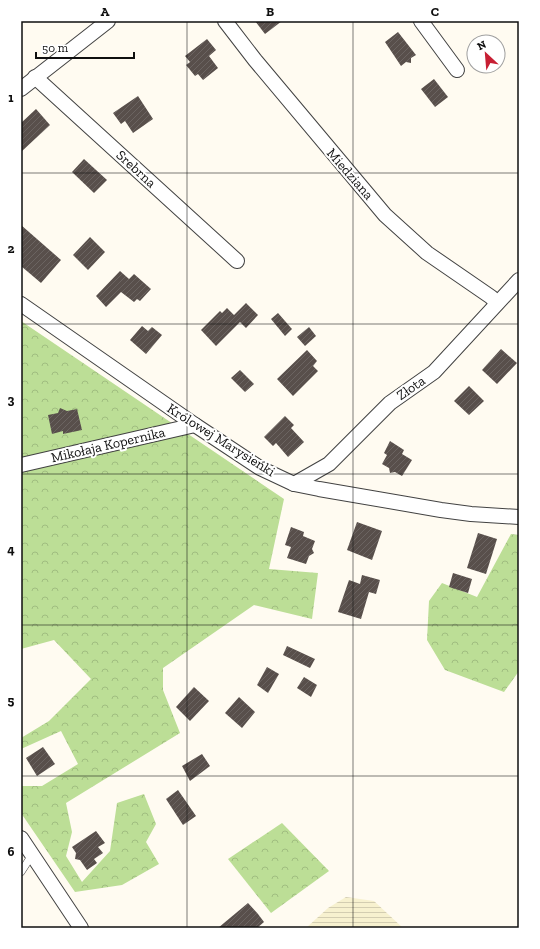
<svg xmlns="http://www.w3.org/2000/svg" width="540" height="949" viewBox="0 0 540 949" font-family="'Zilla Slab',serif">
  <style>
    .farmland { fill: url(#farmland-rules) }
    .forest { fill: url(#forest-crowns) }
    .building { fill: url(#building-hatch) }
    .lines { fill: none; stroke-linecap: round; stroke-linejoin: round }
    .lane-casing { stroke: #424242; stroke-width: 8 }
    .street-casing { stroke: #424242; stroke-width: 16 }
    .lane { stroke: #fff; stroke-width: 7 }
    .street { stroke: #fff; stroke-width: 14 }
    .grid { fill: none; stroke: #0f0f0f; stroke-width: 1; stroke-opacity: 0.55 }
    .labels { text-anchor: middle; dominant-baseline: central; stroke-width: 4; stroke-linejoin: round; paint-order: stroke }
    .street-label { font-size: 14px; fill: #0f0f0f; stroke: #fff }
    .neatline { fill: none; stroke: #0f0f0f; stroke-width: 1.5 }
    .grid-label { font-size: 13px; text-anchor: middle; font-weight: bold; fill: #0f0f0f }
  </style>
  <defs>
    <pattern id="farmland-rules" width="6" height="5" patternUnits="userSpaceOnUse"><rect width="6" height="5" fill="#f7f1cf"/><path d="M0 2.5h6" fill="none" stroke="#d3cdb1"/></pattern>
    <pattern id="forest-crowns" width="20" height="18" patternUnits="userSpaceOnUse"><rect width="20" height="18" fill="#bcde96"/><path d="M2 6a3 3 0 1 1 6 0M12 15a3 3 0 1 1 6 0" fill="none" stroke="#a0bd80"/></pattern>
    <pattern id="building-hatch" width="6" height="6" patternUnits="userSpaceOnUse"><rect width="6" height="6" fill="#584f4b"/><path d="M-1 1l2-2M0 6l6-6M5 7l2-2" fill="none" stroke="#6b6461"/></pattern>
  </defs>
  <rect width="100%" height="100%" fill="#fffbf1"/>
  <!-- farmland -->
  <polygon class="farmland" points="346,897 374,901 403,928 306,928 328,908"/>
  <!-- forest -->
  <g class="forest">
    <polygon points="21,321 284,499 269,569 318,573 312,619 254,605 163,668 163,690 180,733 66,803 72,832 66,856 82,882 110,851 117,803 144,794 156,824 146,842 159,864 122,885 75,892 21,813 21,786 42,786 78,764 61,731 21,749 21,738 49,721 91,679 54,640 21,649"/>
    <polygon points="511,534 519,535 519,671 504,692 445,670 427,640 429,601 442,583 477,597"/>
    <polygon points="282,823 329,871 271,913 228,859"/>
  </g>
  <!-- building -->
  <g class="building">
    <polygon points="255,21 282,21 265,34"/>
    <polygon points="398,32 416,55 411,58 411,63 406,62 401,66 385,42"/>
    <polygon points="207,39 216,50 209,56 218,68 203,80 198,74 195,76 186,65 190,62 185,56"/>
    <polygon points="434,79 448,97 435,107 421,89"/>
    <polygon points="138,96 153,119 133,133 125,121 121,124 113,113"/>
    <polygon points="36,109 50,125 21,152 21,123"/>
    <polygon points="84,159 107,180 94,193 72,172"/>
    <polygon points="21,225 61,260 41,283 21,266"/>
    <polygon points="90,237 105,252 88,270 73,255"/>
    <polygon points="120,271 129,279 134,274 151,289 140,301 137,299 134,302 121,292 106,307 96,296"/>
    <polygon points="246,303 258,315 246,328 240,322 216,346 201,330 220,311 222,313 227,308 234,315"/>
    <polygon points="278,313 292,329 285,336 271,319"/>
    <polygon points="142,326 148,331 152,327 162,335 146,354 130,340"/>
    <polygon points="309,327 316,336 305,346 297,337"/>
    <polygon points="501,349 517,363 497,384 482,370"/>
    <polygon points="307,350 317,361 313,366 318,371 293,396 277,379"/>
    <polygon points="240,370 254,384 245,392 231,378"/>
    <polygon points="469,386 484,401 469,415 454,401"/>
    <polygon points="60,408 67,411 77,409 82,430 63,434 63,431 52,434 48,415 58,413"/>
    <polygon points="285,416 294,425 291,428 304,442 288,457 276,443 273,446 264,437"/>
    <polygon points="390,441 404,450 402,454 412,460 402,476 395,472 390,473 389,468 382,464 387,455 384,453"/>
    <polygon points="357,522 382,531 372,560 347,550"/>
    <polygon points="291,527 304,532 303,536 315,541 312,549 314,553 309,556 306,564 287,558 291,547 285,545"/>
    <polygon points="478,533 497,539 486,574 467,568"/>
    <polygon points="453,573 472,579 468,593 449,587"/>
    <polygon points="362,575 380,580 376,594 369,592 361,619 338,612 349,580 360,584"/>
    <polygon points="287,646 315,659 310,668 283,655"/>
    <polygon points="267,667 279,674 268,693 257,685"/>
    <polygon points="304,677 317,685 311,697 297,688"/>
    <polygon points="194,687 209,701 190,721 176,707"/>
    <polygon points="239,697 255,712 242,728 225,713"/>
    <polygon points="43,747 55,764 37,776 26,758"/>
    <polygon points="202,754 210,766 190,781 182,766"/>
    <polygon points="178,790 196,816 183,825 166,799"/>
    <polygon points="96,831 105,843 98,847 103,853 94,859 97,863 87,870 80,860 75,859 76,853 72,847"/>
    <polygon points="248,903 258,914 264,922 257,928 218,928"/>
  </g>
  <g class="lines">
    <!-- lane casing -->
    <g class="lane-casing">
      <polyline id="lane" points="21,872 32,855"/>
    </g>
    <!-- street casing -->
    <g class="street-casing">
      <g id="street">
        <polyline points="225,21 255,60 385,215 427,253 491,297 497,303"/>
        <polyline points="421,21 457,70"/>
        <polyline points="35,77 237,261"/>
        <polyline points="21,89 108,21"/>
        <polyline points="21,304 195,425 260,468 294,484 319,489 441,510 471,514 519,517"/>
        <polyline points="21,465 195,425"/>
        <polyline points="294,484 329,464 390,403 434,372 519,280"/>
        <polyline points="21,838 81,928"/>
      </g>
    </g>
    <!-- lane -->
    <use href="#lane" class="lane"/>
    <!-- street -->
    <use href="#street" class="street"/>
  </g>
  <!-- grid -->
  <path class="grid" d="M187 21V928M353 21V928M21 173H519M21 324H519M21 474H519M21 625H519M21 776H519"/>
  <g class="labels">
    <!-- street labels -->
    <g class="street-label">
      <text transform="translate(136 169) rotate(42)">Srebrna</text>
      <text transform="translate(350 174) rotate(49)">Miedziana</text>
      <text transform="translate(411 388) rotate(-35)">Złota</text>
      <text transform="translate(221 440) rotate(32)">Królowej Marysieńki</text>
      <text transform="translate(108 445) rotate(-13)">Mikołaja Kopernika</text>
    </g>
  </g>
  <!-- border -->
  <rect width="540" height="949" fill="none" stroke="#ffffff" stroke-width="44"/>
  <!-- north arrow -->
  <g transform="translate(486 54) rotate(334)"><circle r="19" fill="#ffffff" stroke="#9f9f9f"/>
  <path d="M0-3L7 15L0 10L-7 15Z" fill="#c71f33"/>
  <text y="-6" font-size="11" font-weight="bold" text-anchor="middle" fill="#0f0f0f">N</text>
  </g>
  <!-- scale -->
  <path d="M36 52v6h98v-6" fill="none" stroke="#0f0f0f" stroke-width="2"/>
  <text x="42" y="52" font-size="12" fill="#0f0f0f" stroke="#ffffff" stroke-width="3" paint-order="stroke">50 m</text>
  <rect x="22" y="22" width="496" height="905" class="neatline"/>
  <g class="grid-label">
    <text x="105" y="16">A</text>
    <text x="270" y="16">B</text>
    <text x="435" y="16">C</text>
    <text x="11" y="102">1</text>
    <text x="11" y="253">2</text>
    <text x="11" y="404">3</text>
    <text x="11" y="554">4</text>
    <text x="11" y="705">5</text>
    <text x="11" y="856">6</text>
  </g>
</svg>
